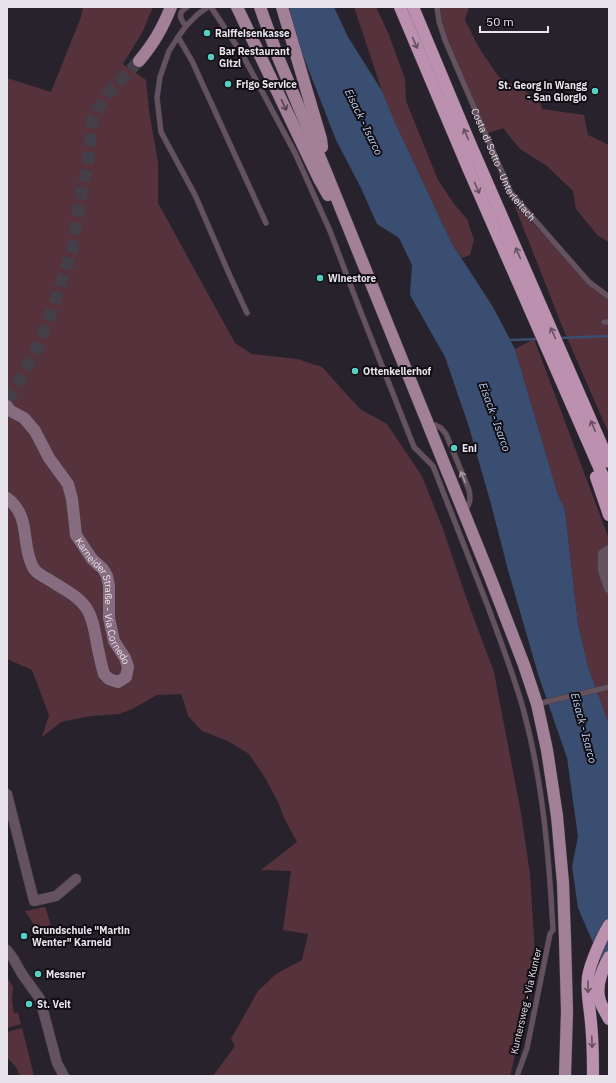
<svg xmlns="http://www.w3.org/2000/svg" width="616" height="1083" viewBox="0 0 616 1083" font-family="'IBM Plex Sans',sans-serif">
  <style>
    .green { fill: #56323c }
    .water { fill: #3a4e72 }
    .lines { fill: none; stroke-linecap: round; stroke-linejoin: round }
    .stream { stroke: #3a4e72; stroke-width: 2.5 }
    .primary-tunnel { stroke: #453f4a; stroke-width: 12; stroke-dasharray: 12 6; stroke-linecap: butt }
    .lane-casing { stroke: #433d48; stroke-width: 6 }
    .street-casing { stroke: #433d48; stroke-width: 11 }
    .secondary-casing { stroke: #433d48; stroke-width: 13 }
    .primary-casing { stroke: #433d48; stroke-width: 13 }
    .highway-casing { stroke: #433d48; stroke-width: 13 }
    .lane { stroke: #64535f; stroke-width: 5 }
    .street { stroke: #64535f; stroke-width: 10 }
    .secondary { stroke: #876c7f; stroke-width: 12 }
    .primary { stroke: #a28098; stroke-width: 12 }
    .highway { stroke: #bb91af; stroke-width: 12 }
    .oneway { stroke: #664f60 }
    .oneway2 { stroke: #52414e }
    .oneway3 { stroke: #a69ba5 }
    .poi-dot { fill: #57cec2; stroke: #100d12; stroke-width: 1.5 }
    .labels { text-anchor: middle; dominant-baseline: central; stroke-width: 4; stroke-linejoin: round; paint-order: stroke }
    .poi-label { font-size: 10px; font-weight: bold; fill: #e8e3eb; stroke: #100d12; text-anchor: start }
    .street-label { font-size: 10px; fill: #e8e3eb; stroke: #100d12 }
    .water-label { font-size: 11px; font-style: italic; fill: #bcd2f7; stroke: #100d12 }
  </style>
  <rect width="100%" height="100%" fill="#28222d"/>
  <!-- green -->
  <g class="green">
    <polygon points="83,7 153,7 142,33 123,64 146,80 149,111 158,162 158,203 235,343 252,354 297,359 322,367 360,409 387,424 422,476 443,529 467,600 494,672 521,813 530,874 536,969 510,1076 213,1076 235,1046 231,1039 258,991 276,974 302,960 308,934 283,930 291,871 261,870 297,842 284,818 279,804 264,776 249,754 228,741 202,731 188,716 183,699 181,694 157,695 132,709 119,714 91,716 61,722 42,737 49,715 32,670 7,659 7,78 51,92 81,17"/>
    <polygon points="354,7 376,7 389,35 405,79 406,101 438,180 454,204 467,219 474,240 470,255 462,258 451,242 394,120 382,91"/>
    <polygon points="439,7 469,7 465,20 479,48 499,77 539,99 542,109 584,115 588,135 609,145 609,242 598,236 576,209 573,191 547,166 520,149 503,128 488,133 444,31 440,15"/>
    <polygon points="514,204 589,282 609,297 609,434 562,326"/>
    <polygon points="534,339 609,539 609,724 588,667 578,624 565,510 558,495 515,349"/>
    <polygon points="45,907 51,925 36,928 25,911"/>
    <polygon points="7,977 13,987 12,1000 14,1013 18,1013 21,1024 7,1028"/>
    <polygon points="22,1028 34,1076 20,1076 16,1067 7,1057 7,1032"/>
  </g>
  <!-- water -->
  <polygon class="water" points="289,7 334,7 348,37 382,91 394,120 451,242 493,307 515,349 558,495 565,510 578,624 588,667 609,724 609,980 578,908 572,866 578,837 567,758 538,674 508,570 491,504 469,427 445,357 410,295 412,265 399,238 377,224 361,188 336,140 297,40"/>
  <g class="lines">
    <!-- stream -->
    <g class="stream">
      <polyline points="560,338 609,336"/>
      <polyline points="508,340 539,339"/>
    </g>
    <!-- primary-tunnel -->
    <polyline class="primary-tunnel" points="7,400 17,385 39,345 52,310 73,247 77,218 88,161 93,117 107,94 139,61"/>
    <!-- lane casing -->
    <g class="lane-casing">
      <g id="lane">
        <polyline points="208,7 198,14 186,26 178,37 169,51 160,77 157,98 161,132 195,195 230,276 247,313"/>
        <path d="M211 7 242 54 295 153 330 231 360 310 414 447 433 466C451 512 469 558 487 604 500 640 514 675 524 712 543 783 549 857 553 930L550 934 527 1048 517 1076"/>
        <path id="s1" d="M437 7 439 21 445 40 511 193 589 282 609 297"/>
        <path d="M186 26C180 19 177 13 187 7"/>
        <polyline points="178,37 192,61 266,223"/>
        <polyline points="604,322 609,322"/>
        <path d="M430 427 435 425 441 428 446 434 469 490C471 500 470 504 464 512"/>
        <polyline points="537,704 609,687"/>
      </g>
    </g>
    <!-- street casing -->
    <g class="street-casing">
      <g id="street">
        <polyline points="609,550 603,554 603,570 609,588"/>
        <polyline points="7,794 34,901 56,896 76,879"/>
        <polyline points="7,950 13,958 22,974 40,999 57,1063 64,1076"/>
      </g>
    </g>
    <!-- secondary casing -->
    <g class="secondary-casing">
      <g id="secondary">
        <path id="s2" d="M7 406 9 410 24 418 35 431 49 458 68 484 72 499 76 535 92 559 103 569 107 576 109 586V618L114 641 125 658 128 667 126 677 118 682 109 679 104 674C101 664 99 654 97 644 95 632 93 619 87 609 78 595 61 588 48 579 42 576 34 572 32 565 21 542 31 516 7 498"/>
      </g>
    </g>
    <!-- primary casing -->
    <g class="primary-casing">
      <g id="primary">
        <polyline points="237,7 318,177 328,195"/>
        <polyline points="260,7 278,57 326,172 490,577 524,665 537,704 547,750 557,816 563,883 565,939 567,1011 565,1076"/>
        <polyline points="282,7 321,139 322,147"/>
        <path d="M139 61C154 43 162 29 171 7"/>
      </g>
    </g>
    <!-- highway casing -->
    <g class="highway-casing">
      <g id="highway">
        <polyline points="400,7 468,168 609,490"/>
        <polyline points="413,7 469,141 609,462"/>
        <polyline points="596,477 609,515"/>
        <path d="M609 957C602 970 595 986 600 1001 602 1007 606 1013 609 1019"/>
        <path d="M593 1076C593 1058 593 1041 591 1023 590 1008 586 992 588 977 590 963 602 937 609 925"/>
      </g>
    </g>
    <!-- lane -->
    <use href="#lane" class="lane"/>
    <!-- street -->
    <use href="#street" class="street"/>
    <!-- secondary -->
    <use href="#secondary" class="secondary"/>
    <!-- primary -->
    <use href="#primary" class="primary"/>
    <!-- highway -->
    <use href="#highway" class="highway"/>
  </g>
  <!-- one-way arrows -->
  <defs><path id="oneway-shaft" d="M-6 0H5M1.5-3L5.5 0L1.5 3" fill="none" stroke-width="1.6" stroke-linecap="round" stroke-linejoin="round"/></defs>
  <g class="oneway">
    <use href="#oneway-shaft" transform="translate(415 43) rotate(67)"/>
    <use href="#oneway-shaft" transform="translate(466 134) rotate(-113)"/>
    <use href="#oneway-shaft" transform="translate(477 188) rotate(66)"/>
    <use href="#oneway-shaft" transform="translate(518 253) rotate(-114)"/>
    <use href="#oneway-shaft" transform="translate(553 333) rotate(-114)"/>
    <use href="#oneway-shaft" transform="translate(593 426) rotate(-113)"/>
    <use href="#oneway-shaft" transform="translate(588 987) rotate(90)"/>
    <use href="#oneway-shaft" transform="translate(592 1042) rotate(88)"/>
  </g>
  <use class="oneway2" href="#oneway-shaft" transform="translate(284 105) rotate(64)"/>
  <use class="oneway3" href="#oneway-shaft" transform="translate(463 477) rotate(-112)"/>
  <!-- markers -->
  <g class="poi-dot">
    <circle cx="207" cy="33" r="4"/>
    <circle cx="211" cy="57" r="4"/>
    <circle cx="228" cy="84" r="4"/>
    <circle cx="595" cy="91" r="4"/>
    <circle cx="320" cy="278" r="4"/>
    <circle cx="355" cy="371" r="4"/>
    <circle cx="454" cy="448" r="4"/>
    <circle cx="24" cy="936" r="4"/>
    <circle cx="38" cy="974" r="4"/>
    <circle cx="29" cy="1004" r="4"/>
  </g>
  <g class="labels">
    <!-- poi labels -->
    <g class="poi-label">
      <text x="215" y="33">Raiffeisenkasse</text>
      <text x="219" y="51">Bar Restaurant<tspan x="219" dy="12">Gitzl</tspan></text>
      <text x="236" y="84">Frigo Service</text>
      <text x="587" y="85" text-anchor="end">St. Georg in Wangg<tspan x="587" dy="12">- San Giorgio</tspan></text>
      <text x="328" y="278">Winestore</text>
      <text x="363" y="371">Ottenkellerhof</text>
      <text x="462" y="448">Eni</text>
      <text x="32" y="930">Grundschule "Martin<tspan x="32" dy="12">Wenter" Karneid</tspan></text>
      <text x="46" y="974">Messner</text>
      <text x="37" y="1004">St. Veit</text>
    </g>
    <!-- street labels -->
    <g class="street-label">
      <text stroke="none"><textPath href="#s1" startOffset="172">Costa di Sotto - Unterleitach</textPath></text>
      <text stroke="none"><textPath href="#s2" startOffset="227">Karneider Straße - Via Cornedo</textPath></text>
      <text transform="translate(526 1001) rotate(-77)">Kuntersweg - Via Kunter</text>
    </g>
    <!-- water labels -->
    <g class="water-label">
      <text transform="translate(364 122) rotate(64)">Eisack - Isarco</text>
      <text transform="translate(495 417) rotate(70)">Eisack - Isarco</text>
      <text transform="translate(584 728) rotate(75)">Eisack - Isarco</text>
    </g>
  </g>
  <!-- border -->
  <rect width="616" height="1083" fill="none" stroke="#e8e3eb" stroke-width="16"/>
  <!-- scale -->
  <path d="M480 26v6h68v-6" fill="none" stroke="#e8e3eb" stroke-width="2"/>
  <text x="486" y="26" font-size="12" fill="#e8e3eb" stroke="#100d12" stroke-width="3" paint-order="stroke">50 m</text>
</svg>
